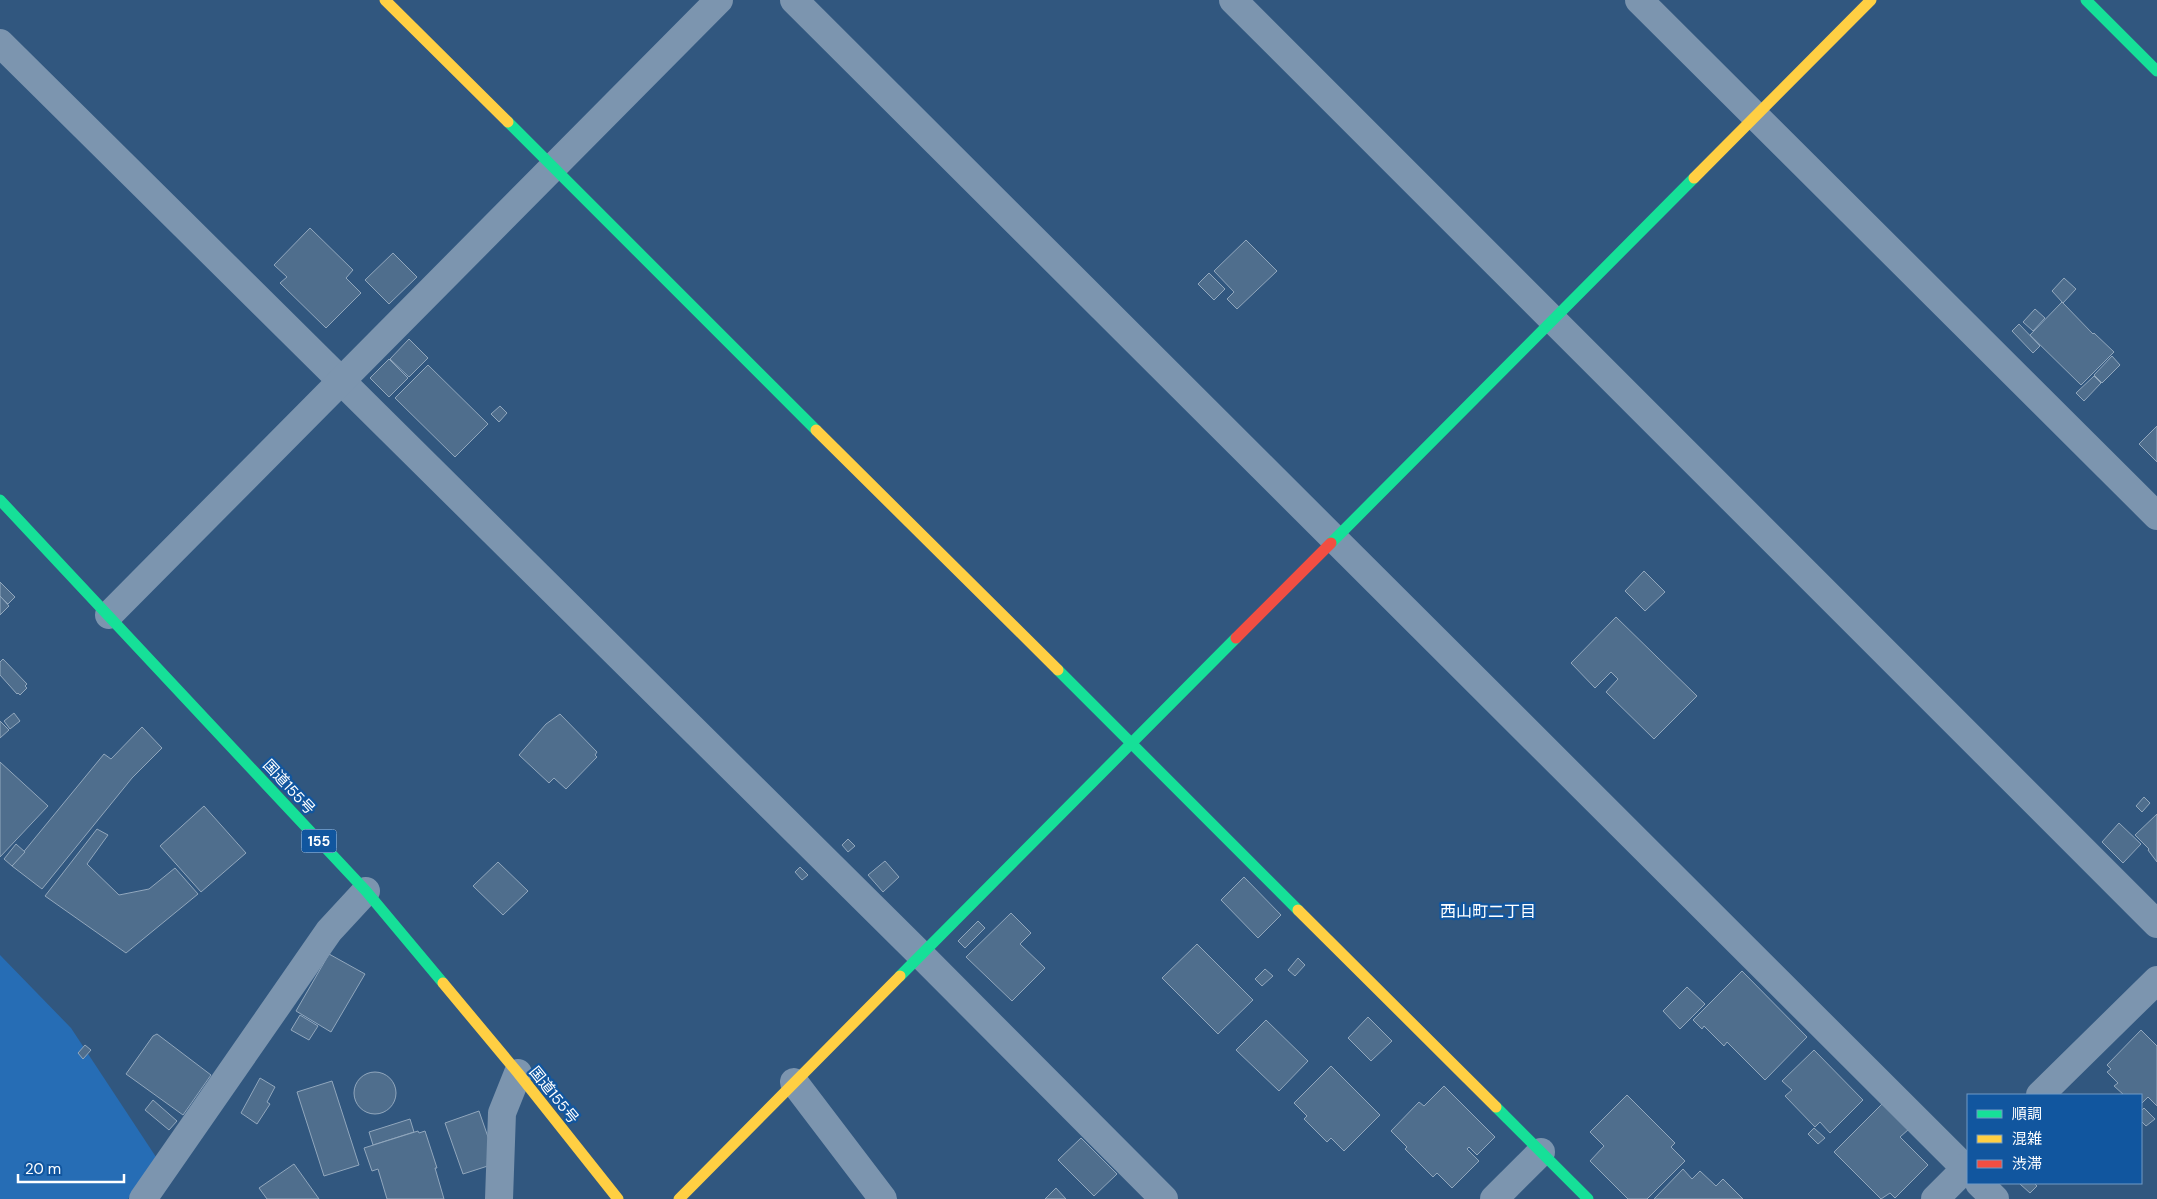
<svg xmlns="http://www.w3.org/2000/svg" width="2157" height="1199" viewBox="0 0 2157 1199" font-family="'DM Sans','Noto Sans JP',sans-serif">
  <style>
    .green { fill: #266db5 }
    .building { fill: #4f6e8d; stroke: #91a7bd }
    .lines { fill: none; stroke-linecap: round; stroke-linejoin: round }
    .street { stroke: #7c95af; stroke-width: 28 }
    .fast { stroke: #16e098; stroke-width: 11 }
    .slow { stroke: #ffcf43; stroke-width: 11 }
    .jam { stroke: #f24e42; stroke-width: 11 }
    .labels { text-anchor: middle; dominant-baseline: central; stroke-width: 4.5; stroke-linejoin: round; paint-order: stroke }
    .shield { fill: #11569f; stroke: #b8cce2; stroke-width: 1 }
    .shield-label { font-size: 14px; font-weight: bold; fill: #fff }
    .street-label { font-size: 15px; fill: #fff; stroke: #11569f }
    .neighbourhood-label { font-size: 16px; fill: #fff; stroke: #11569f }
  </style>
  <rect width="100%" height="100%" fill="#31577f"/>
  <!-- green -->
  <polygon class="green" points="0,955 71,1028 156,1157 128,1199 0,1199"/>
  <!-- building -->
  <g class="building">
    <polygon points="310,228 353,270 346,278 361,293 326,328 280,283 287,277 274,265"/>
    <polygon points="1246,240 1277,271 1237,309 1227,299 1234,292 1214,271"/>
    <polygon points="393,253 417,277 389,304 365,280"/>
    <polygon points="1209,273 1225,289 1214,300 1198,284"/>
    <polygon points="2064,278 2076,289 2063,303 2052,291"/>
    <polygon points="2062,302 2093,334 2094,333 2114,352 2081,385 2030,335"/>
    <polygon points="2035,309 2045,318 2033,331 2023,322"/>
    <polygon points="2019,324 2040,346 2033,353 2012,331"/>
    <polygon points="409,339 428,358 409,377 390,359"/>
    <polygon points="2112,356 2120,365 2102,383 2094,375"/>
    <polygon points="389,359 408,378 389,397 370,378"/>
    <polygon points="428,365 488,424 455,457 395,398"/>
    <polygon points="2094,376 2101,383 2084,401 2076,393"/>
    <polygon points="500,406 507,413 499,422 491,414"/>
    <polygon points="2157,426 2157,462 2139,444"/>
    <polygon points="1644,571 1665,592 1645,611 1625,591"/>
    <polygon points="0,582 15,597 8,604 0,596"/>
    <polygon points="0,596 9,606 0,615"/>
    <polygon points="1616,617 1697,696 1654,739 1606,692 1618,679 1611,672 1595,688 1571,663"/>
    <polygon points="3,659 27,684 25,686 27,688 20,695 18,693 17,694 0,675 0,662"/>
    <polygon points="14,713 20,721 10,729 4,721"/>
    <polygon points="560,714 597,752 595,755 597,757 566,789 554,778 549,783 519,755 546,724"/>
    <polygon points="0,721 9,730 0,738"/>
    <polygon points="142,727 162,748 132,778 42,889 12,866 104,754 111,759"/>
    <polygon points="0,762 48,806 0,857"/>
    <polygon points="2144,797 2150,803 2142,812 2136,806"/>
    <polygon points="204,806 246,853 201,892 160,846"/>
    <polygon points="2157,814 2157,862 2148,850 2149,849 2135,835"/>
    <polygon points="2119,823 2141,844 2123,863 2102,842"/>
    <polygon points="97,829 108,835 87,864 119,895 149,889 175,868 198,894 126,953 45,896"/>
    <polygon points="848,839 855,846 848,852 842,845"/>
    <polygon points="16,844 25,852 12,866 4,859"/>
    <polygon points="885,861 899,877 883,892 868,875"/>
    <polygon points="498,862 528,891 503,915 473,886"/>
    <polygon points="800,867 808,875 802,880 795,872"/>
    <polygon points="1244,877 1281,915 1258,938 1221,900"/>
    <polygon points="1011,913 1031,933 1020,944 1045,968 1012,1001 966,957"/>
    <polygon points="978,921 985,928 965,948 958,941"/>
    <polygon points="1197,944 1253,1000 1218,1034 1162,978"/>
    <polygon points="329,954 365,974 331,1032 296,1011"/>
    <polygon points="1298,958 1305,965 1295,976 1288,970"/>
    <polygon points="1265,969 1273,976 1262,986 1255,979"/>
    <polygon points="1742,971 1807,1037 1765,1080 1727,1042 1724,1046 1704,1026 1702,1029 1693,1020"/>
    <polygon points="1687,987 1705,1004 1680,1029 1663,1011"/>
    <polygon points="300,1015 318,1026 309,1040 291,1030"/>
    <polygon points="1368,1017 1392,1041 1371,1061 1348,1038"/>
    <polygon points="1266,1020 1308,1061 1279,1091 1236,1050"/>
    <polygon points="2141,1030 2157,1046 2157,1106 2148,1097 2141,1104 2141,1095 2124,1095 2114,1086 2118,1083 2107,1072 2111,1069 2107,1065"/>
    <polygon points="157,1034 211,1075 183,1115 126,1074 153,1036"/>
    <polygon points="85,1045 91,1050 83,1059 78,1053"/>
    <polygon points="1814,1050 1863,1100 1830,1133 1820,1122 1815,1127 1785,1096 1792,1090 1782,1081"/>
    <polygon points="1331,1066 1380,1115 1344,1151 1331,1138 1327,1142 1304,1119 1307,1116 1294,1103"/>
    <circle cx="375" cy="1093" r="21"/>
    <polygon points="260,1078 275,1087 267,1102 270,1104 257,1124 241,1113"/>
    <polygon points="332,1081 359,1165 324,1176 297,1092"/>
    <polygon points="1444,1086 1495,1137 1477,1155 1469,1147 1467,1149 1479,1161 1452,1188 1437,1173 1433,1177 1405,1149 1407,1147 1391,1131 1419,1102 1424,1106"/>
    <polygon points="1627,1095 1675,1143 1671,1147 1685,1161 1647,1199 1628,1199 1590,1161 1604,1146 1590,1132"/>
    <polygon points="153,1100 177,1121 169,1130 145,1110"/>
    <polygon points="1883,1103 1909,1129 1900,1137 1928,1165 1895,1198 1890,1193 1881,1199 1834,1152"/>
    <polygon points="2144,1108 2155,1119 2146,1126 2141,1121 2141,1111"/>
    <polygon points="479,1111 497,1163 463,1174 445,1123"/>
    <polygon points="410,1119 414,1132 373,1145 369,1132"/>
    <polygon points="1814,1128 1825,1138 1818,1144 1808,1134"/>
    <polygon points="418,1131 419,1133 425,1131 437,1168 435,1168 444,1199 387,1199 378,1169 372,1171 364,1148"/>
    <polygon points="1081,1138 1117,1174 1094,1196 1058,1160"/>
    <polygon points="294,1164 319,1199 267,1199 259,1188"/>
    <polygon points="1683,1169 1692,1179 1700,1171 1716,1186 1723,1179 1743,1199 1654,1199"/>
    <polygon points="2022,1183 2034,1183 2037,1186 2030,1193 2020,1184"/>
    <polygon points="1056,1188 1066,1199 1045,1199"/>
  </g>
  <g class="lines">
    <!-- street -->
    <g class="street">
      <polyline points="794,0 1968,1171"/>
      <polyline points="1233,0 2157,924"/>
      <polyline points="1639,0 2157,516"/>
      <polyline points="0,43 921,955 1164,1199"/>
      <polyline points="109,615 719,0"/>
      <polyline points="794,1082 883,1199"/>
      <polyline points="2040,1095 2157,980"/>
      <polyline points="1979,1183 1995,1199"/>
      <polyline points="143,1199 329,931 366,891"/>
      <polyline points="499,1199 502,1113 518,1073"/>
      <polyline points="1494,1199 1541,1152"/>
      <polyline points="1935,1199 1968,1166"/>
    </g>
    <!-- fast -->
    <g class="fast">
      <polyline points="2086,0 2157,71"/>
      <polyline points="508,122 816,430"/>
      <polyline points="0,500 366,891 443,983"/>
      <polyline points="1331,543 1694,178"/>
      <polyline points="1058,670 1298,910"/>
      <polyline points="900,976 1236,638"/>
      <polyline points="1496,1107 1588,1199"/>
    </g>
    <!-- slow -->
    <g class="slow">
      <polyline points="385,0 508,122"/>
      <polyline points="1694,178 1871,0"/>
      <polyline points="816,430 1058,670"/>
      <polyline points="1298,910 1496,1107"/>
      <polyline points="443,983 518,1073 618,1199"/>
      <polyline points="679,1199 900,976"/>
    </g>
    <!-- jam -->
    <polyline class="jam" points="1236,638 1331,543"/>
  </g>
  <g class="labels">
    <!-- shield labels -->
    <rect class="shield" x="301.5" y="829.5" width="35" height="23" rx="4"/>
    <g class="shield-label">
      <text x="319" y="841">155</text>
    </g>
    <!-- street labels -->
    <g class="street-label">
      <text transform="translate(289 787) rotate(47)">国道155号</text>
      <text transform="translate(554 1095) rotate(51)">国道155号</text>
    </g>
    <!-- neighbourhood labels -->
    <g class="neighbourhood-label">
      <text x="1488" y="911">西山町二丁目</text>
    </g>
  </g>
  <!-- legend -->
  <rect x="1967" y="1094" width="175" height="90" fill="#11569f" stroke="#709ac5"/>
  <rect x="1977" y="1110" width="25" height="8" fill="#16e098" stroke="#709ac5"/>
  <text x="2012" y="1119" font-size="15" fill="#ffffff">順調</text>
  <rect x="1977" y="1135" width="25" height="8" fill="#ffcf43" stroke="#709ac5"/>
  <text x="2012" y="1144" font-size="15" fill="#ffffff">混雑</text>
  <rect x="1977" y="1160" width="25" height="8" fill="#f24e42" stroke="#709ac5"/>
  <text x="2012" y="1169" font-size="15" fill="#ffffff">渋滞</text>
  <!-- scale -->
  <path d="M18 1174v8h106v-8" fill="none" stroke="#ffffff" stroke-width="2.5"/>
  <text x="25" y="1174" font-size="15" fill="#ffffff" stroke="#11569f" stroke-width="4" paint-order="stroke">20 m</text>
</svg>
